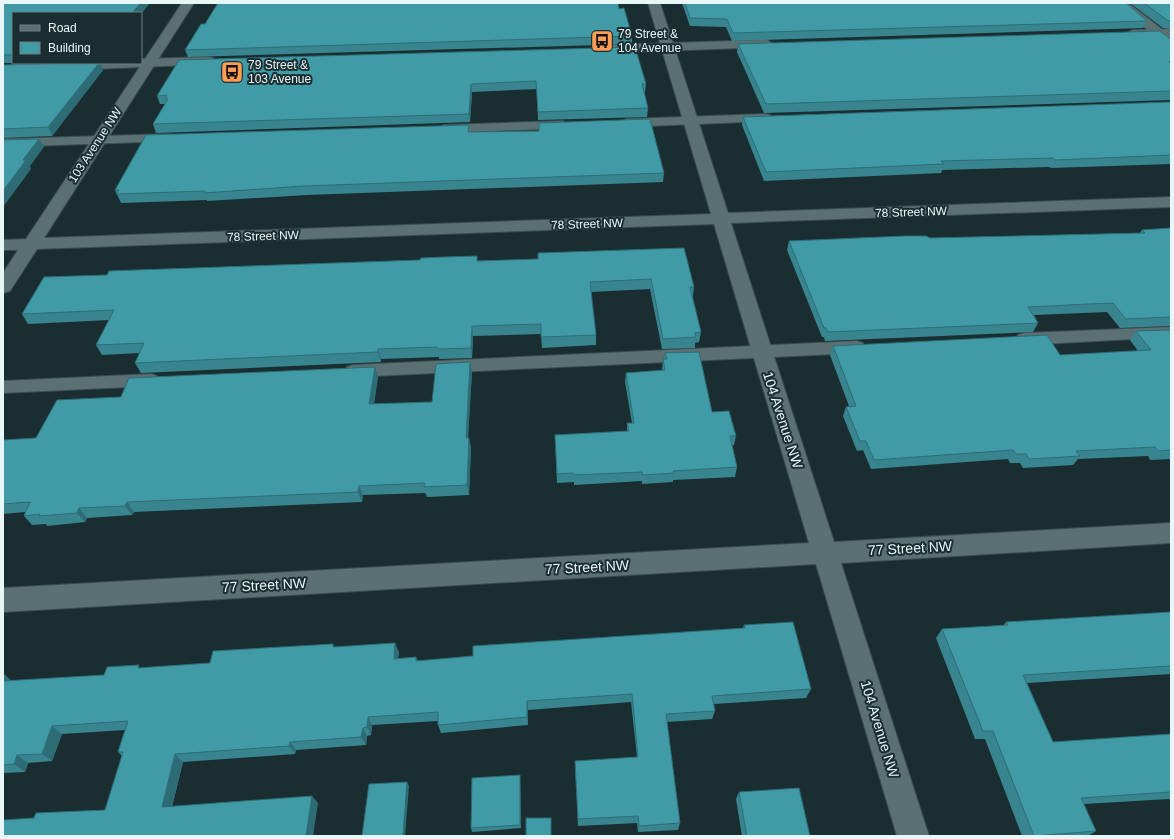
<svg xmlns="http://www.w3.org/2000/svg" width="1174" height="839" viewBox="0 0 1174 839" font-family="Helvetica,sans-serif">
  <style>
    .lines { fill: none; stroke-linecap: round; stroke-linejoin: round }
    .lane-casing { stroke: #3a4c4e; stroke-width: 2 }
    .street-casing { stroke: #3a4c4e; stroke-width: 2 }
    .secondary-casing { stroke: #3a4c4e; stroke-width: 2 }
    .lane { fill: #5a7073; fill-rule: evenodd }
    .street { fill: #5a7073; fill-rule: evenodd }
    .secondary { fill: #5a7073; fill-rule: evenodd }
    .wall { fill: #388590 }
    .shaded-wall { fill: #2e6c75 }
    .building { fill: #419ba7; stroke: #2e6c75 }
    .labels { text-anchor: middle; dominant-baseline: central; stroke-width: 4; stroke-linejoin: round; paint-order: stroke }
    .far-poi-label { font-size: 12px; fill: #e9f6f7; stroke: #1a2e31; text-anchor: start }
    .far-street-label { font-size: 12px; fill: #e9f6f7; stroke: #1a2e31 }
    .street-label { font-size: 14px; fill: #e9f6f7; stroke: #1a2e31 }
  </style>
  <rect width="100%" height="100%" fill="#1a2e31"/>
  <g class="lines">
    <!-- lane casing -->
    <g class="lane-casing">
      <g id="lane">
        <polygon points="766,114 770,115 772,118 770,121 626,127 620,123 626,119"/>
        <polygon points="563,121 569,125 567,128 444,133 438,129 444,125"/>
        <polygon points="169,134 173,135 175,138 173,141 3,147 3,139"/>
        <polygon points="1171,327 1171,337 1024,345 1018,343 1016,339 1018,335 1024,333"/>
        <polygon points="857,341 863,343 865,347 863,351 857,353 353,377 347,375 344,371 347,367 353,365"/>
        <polygon points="151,374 157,376 160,380 157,384 151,386 3,393 3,381"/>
      </g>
    </g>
    <!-- street casing -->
    <g class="street-casing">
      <g id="street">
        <polygon points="182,3 194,3 44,238 711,214 648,3 660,3 728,213 1171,197 1171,207 731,223 834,542 1171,523 1171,543 841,563 929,836 897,836 816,564 3,612 3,588 809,543 714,224 37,249 10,291 3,293 3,273 18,250 3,250 3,240 26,239"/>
        <polygon points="1115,3 1128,3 1171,36 1171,46 1166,45"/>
      </g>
    </g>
    <!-- secondary casing -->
    <g class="secondary-casing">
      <g id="secondary">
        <polygon points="1171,29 1171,37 1132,38 1126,34 1132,30"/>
        <polygon points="767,40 773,44 772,47 606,53 600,49 606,45"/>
        <polygon points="208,57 213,58 215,61 213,64 70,70 65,69 63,66 66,63 141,63 141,59"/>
      </g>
    </g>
    <!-- lane -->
    <use href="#lane" class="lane"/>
    <!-- street -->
    <use href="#street" class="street"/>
    <!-- secondary -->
    <use href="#secondary" class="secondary"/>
  </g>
  <!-- wall -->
  <g class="wall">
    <polygon points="3,3 13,13 13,63 3,63"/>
    <polygon points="682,3 1126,3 1147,21 1143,28 732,41 726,27 690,26"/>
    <polygon points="1130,3 1171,3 1171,29 1163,28"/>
    <polygon points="619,9 632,36 632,44 188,57 185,50"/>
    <polygon points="1169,38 1171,39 1171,100 764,113 737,52 738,44"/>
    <polygon points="179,60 646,84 645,92 644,92 648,108 647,117 538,120 537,89 472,92 470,122 156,133 153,124 165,104 160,104 157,96"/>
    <polygon points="3,65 103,70 52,136 3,138"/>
    <polygon points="1171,102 1171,164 1051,168 1049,167 942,170 941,173 764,181 742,125 743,117"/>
    <polygon points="470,132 664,173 663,182 307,195 207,201 207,200 121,203 115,190"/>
    <polygon points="1171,228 1171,326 1120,328 1107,312 1034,315 1038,323 1033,332 825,341 824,337 822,337 787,250 789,241 930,238 1140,233 1142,230"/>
    <polygon points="538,259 694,287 693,297 692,297 701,332 699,342 695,343 695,348 662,349 650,289 591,292 596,335 596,345 542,348 541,334 473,336 472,358 439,359 439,357 381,359 381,362 141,373 135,363 140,353 102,355 96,345 109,320 28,324 22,314 478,261"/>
    <polygon points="1171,330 1171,459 1150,460 1148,456 1078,459 1073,465 1023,468 1020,463 1010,463 1008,459 871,469 863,450 857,451 843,416 846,407 849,406 830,355 833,346 1060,355 1138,351 1130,340 1136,331"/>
    <polygon points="665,353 712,412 736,436 734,445 732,445 737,467 735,477 673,480 673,482 642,484 642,481 574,485 574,482 557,483 555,435 627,431 627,423 632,423 625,382 626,373 662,371 663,359 665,359"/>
    <polygon points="470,362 472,372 468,438 471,448 469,495 427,497 425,493 363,495 362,502 134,512 132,515 87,518 85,522 47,526 46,524 32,525 24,516 25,512 3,514 3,440 36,438 121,397 378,377 374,404 432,402"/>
    <polygon points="1171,612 1171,674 1027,683 1053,742 1171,734 1171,800 1170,800 1169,799 1084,804 1096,831 1088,836 1022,836 985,739 975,739 936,638 942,629 1003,626 1006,622"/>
    <polygon points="744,625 811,689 806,698 714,704 715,711 712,719 667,722 680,823 678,830 638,832 637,823 578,826 575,761 637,757 631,702 528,710 528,725 441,733 438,725 438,721 372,725 371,735 367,736 366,745 296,750 295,754 183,762 172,807 318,803 34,818 105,810 122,756 118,752 125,730 62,734 52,761 28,763 25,772 3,773 3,674 11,681 104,675 141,668 210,663 333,644 334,647 399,652 398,659 416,657 418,661 473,656 743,628"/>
    <polygon points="520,779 521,828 472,832 471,828"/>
    <polygon points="739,792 810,836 742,836 736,799"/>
  </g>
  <!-- shaded-wall -->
  <g class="shaded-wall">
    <polygon points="141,3 150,3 141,14 141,13 132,13"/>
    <polygon points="99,63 100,63 103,70 52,136 48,127"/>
    <polygon points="471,84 472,92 470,122 469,114"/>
    <polygon points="39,139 44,147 30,166 31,169 3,207 3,191 23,160"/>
    <polygon points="472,326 473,336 472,358 471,348"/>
    <polygon points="378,349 381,359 381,362 378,352"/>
    <polygon points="470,362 472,372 467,448 466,438"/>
    <polygon points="375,367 378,377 372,414 369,404"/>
    <polygon points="469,438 471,448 469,495 467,485"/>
    <polygon points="359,486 363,495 362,502 358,492"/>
    <polygon points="127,502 134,512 132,515 125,506"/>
    <polygon points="79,508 87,518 85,522 77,513"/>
    <polygon points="395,643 399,652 397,668 394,659"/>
    <polygon points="4,674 14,683 3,683"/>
    <polygon points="527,701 528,710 528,725 527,717"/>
    <polygon points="368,717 372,725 371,735 367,727"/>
    <polygon points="52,726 62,734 52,761 42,754"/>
    <polygon points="363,728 367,736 366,745 361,737"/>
    <polygon points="290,742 296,750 295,754 289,746"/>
    <polygon points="175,754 183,762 170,814 162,807"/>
    <polygon points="17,755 28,763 25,772 14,764"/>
    <polygon points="520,775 520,779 521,828 520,825"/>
    <polygon points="407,782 409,786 405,836 403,836"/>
    <polygon points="312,796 318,803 313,836 306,836"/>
  </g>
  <!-- building -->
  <g class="building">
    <polygon points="3,3 141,3 132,13 13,13 13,55 3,55"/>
    <polygon points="218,3 618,3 619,9 624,8 632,36 185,50 201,24 205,24"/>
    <polygon points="685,3 1126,3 1147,21 733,33 727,19 690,18"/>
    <polygon points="1144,3 1171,3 1171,21 1167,20"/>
    <polygon points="1160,31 1169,38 1171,39 1171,62 1169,62 1171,64 1171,91 766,104 738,44"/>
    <polygon points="635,47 646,84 642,84 648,108 538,112 536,81 471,84 469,114 153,124 168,99 165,99 167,95 157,96 179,60"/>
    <polygon points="79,63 99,63 48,127 3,129 3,65"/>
    <polygon points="1171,102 1171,155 1055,160 1053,158 941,161 944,164 766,172 743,117"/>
    <polygon points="650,119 664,173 304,186 204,193 205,191 116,194 119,190 115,190 146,135 469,125 468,132 539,131 539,123"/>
    <polygon points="39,139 23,160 26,160 3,191 3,140"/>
    <polygon points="1171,228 1171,317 1126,319 1113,303 1089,304 1028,307 1038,323 828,332 826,328 824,328 789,241 905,236 926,236 930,238 1145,233 1142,230"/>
    <polygon points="684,248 694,287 690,287 701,332 695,333 696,337 663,339 651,279 590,282 596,335 541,337 541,324 472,326 471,348 437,349 437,347 378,349 378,352 135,363 144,343 96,345 114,310 22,314 44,277 107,275 109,271 420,260 421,258 444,257 477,256 477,261 538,259 538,253"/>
    <polygon points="1171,330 1171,450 1158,451 1155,447 1076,451 1080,456 1029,459 1026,454 1016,454 1013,450 874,460 866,441 860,441 846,407 856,406 833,346 1047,335 1060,355 1151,350 1136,331"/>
    <polygon points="699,352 712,412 729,411 736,436 730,436 737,467 673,471 674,473 643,475 642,472 574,475 573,473 557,474 555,435 629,431 627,423 634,423 626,373 665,370 663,359 667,359 665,353"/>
    <polygon points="470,362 466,438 469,438 467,485 424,487 425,483 359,486 358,492 127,502 125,506 79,508 77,513 39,516 40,514 24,516 30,502 3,504 3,440 36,438 57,400 121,397 129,378 375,367 369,404 432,402 436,364"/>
    <polygon points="1171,612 1171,666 1023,675 1053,742 1171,734 1171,792 1081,798 1096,831 1034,836 993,731 983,731 942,629 1008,625 1006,622"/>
    <polygon points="793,622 811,689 712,696 715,711 666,714 680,823 639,826 638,816 578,819 575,761 638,757 632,694 527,701 527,717 438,725 438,712 368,717 367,727 363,728 361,737 290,742 289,746 175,754 162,807 312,796 306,836 3,836 3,820 34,818 36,813 105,810 123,752 118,752 128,721 52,726 42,754 17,755 14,764 3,765 3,681 104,675 107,667 139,665 138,668 210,663 213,651 333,644 333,647 395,643 394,659 416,657 416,661 473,656 473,646 745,628 744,625"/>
    <polygon points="520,775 520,825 471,828 472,778"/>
    <polygon points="407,782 403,836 362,836 369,784"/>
    <polygon points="799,788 810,836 747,836 739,792"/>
    <rect x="526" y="818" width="25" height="18"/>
  </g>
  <!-- icons -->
  <defs>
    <g id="bus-square" transform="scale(1.15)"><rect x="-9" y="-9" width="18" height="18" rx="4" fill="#fd9c55" stroke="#1a2e31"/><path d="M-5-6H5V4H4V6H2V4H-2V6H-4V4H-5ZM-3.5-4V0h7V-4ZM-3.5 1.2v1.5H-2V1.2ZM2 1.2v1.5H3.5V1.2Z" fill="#111"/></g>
  </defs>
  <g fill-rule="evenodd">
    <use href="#bus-square" x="602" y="41"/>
    <use href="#bus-square" x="232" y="72"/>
  </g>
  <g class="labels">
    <!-- far-poi labels -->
    <g class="far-poi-label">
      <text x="618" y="34">79 Street &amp;<tspan x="618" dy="14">104 Avenue</tspan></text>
      <text x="248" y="65">79 Street &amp;<tspan x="248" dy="14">103 Avenue</tspan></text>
    </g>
    <!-- far-street labels -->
    <g class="far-street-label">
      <text transform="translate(95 145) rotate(-57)">103 Avenue NW</text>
      <text transform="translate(911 212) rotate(-2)">78 Street NW</text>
      <text transform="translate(587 224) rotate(-2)">78 Street NW</text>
      <text transform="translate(263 236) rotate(-2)">78 Street NW</text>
    </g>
    <!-- street labels -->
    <g class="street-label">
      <text transform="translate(783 420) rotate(72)">104 Avenue NW</text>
      <text transform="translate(910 548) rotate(-3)">77 Street NW</text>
      <text transform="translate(587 567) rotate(-3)">77 Street NW</text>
      <text transform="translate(264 585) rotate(-3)">77 Street NW</text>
      <text transform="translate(880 729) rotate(73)">104 Avenue NW</text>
    </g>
  </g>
  <!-- border -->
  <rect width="1174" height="839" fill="none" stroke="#e9f6f7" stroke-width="8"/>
  <!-- legend -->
  <rect x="12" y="12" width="130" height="52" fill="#1a2e31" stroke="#6d7e80"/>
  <rect x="20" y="25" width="20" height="6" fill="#5a7073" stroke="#6d7e80"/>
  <text x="48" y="32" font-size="12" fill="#e9f6f7">Road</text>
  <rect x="20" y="42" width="20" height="12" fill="#419ba7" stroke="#6d7e80"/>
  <text x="48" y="52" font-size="12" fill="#e9f6f7">Building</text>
</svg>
